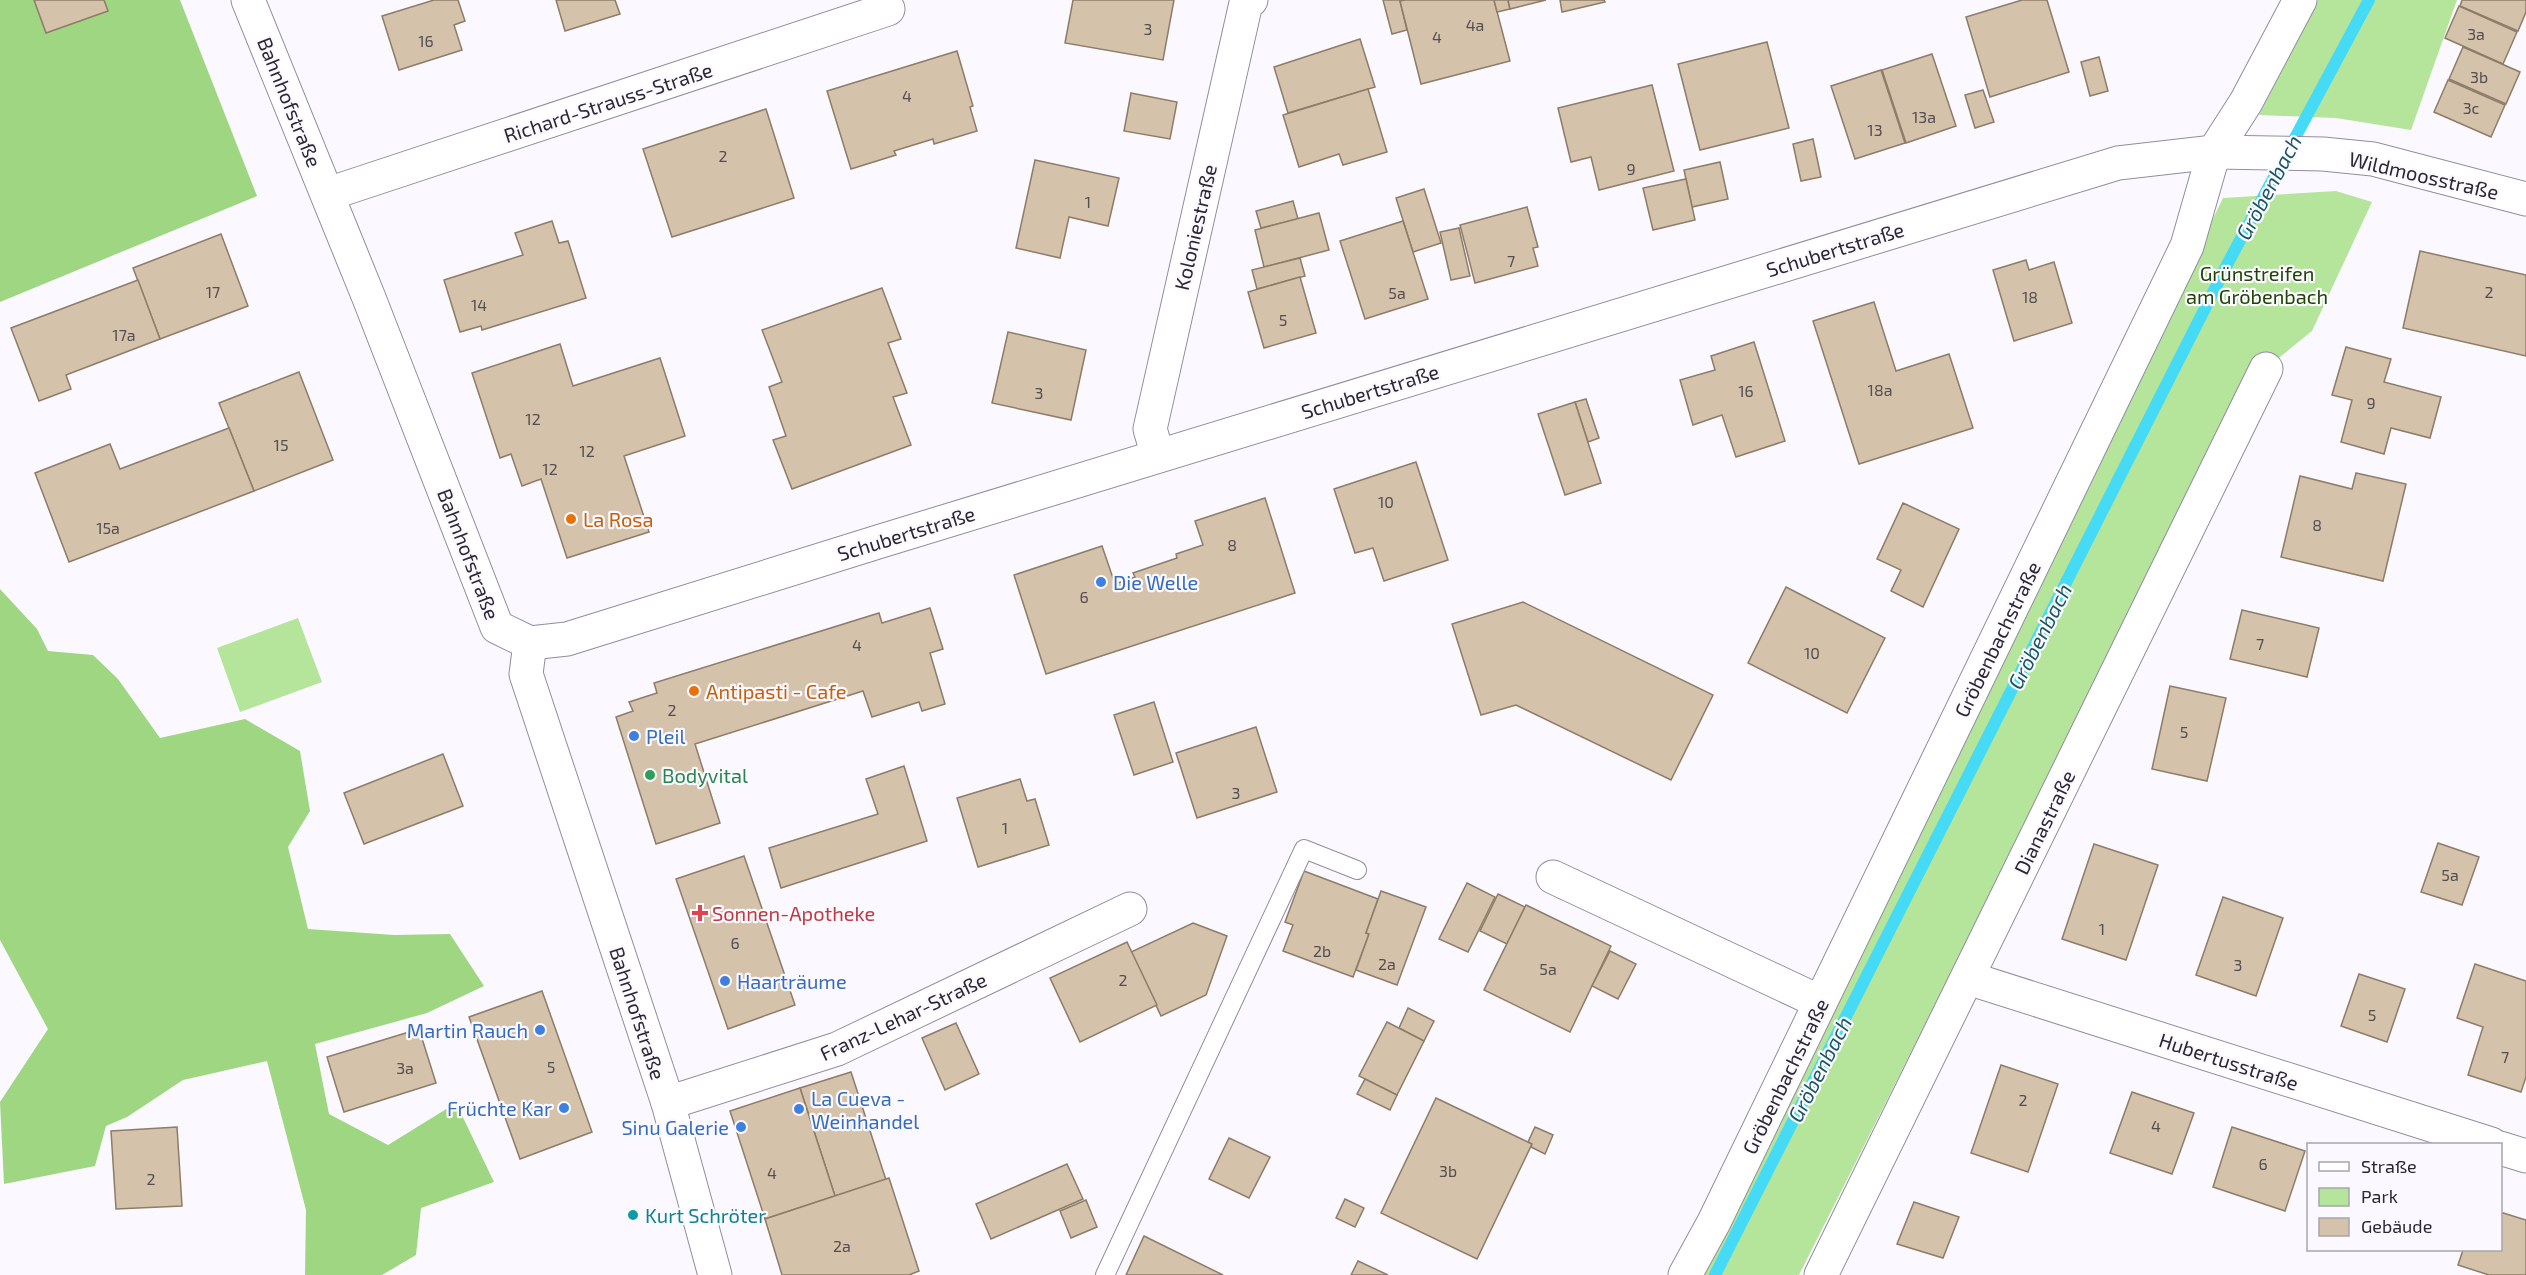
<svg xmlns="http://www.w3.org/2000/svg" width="2526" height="1275" viewBox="0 0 2526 1275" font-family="'Exo 2',sans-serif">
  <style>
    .green { fill: #b5e49b }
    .forest { fill: #9fd681 }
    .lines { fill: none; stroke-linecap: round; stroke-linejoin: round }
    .stream { stroke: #45daf6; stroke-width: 12 }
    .building { fill: #d4c2ab; stroke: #8d7c67; stroke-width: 1.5 }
    .lane-casing { stroke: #938ba3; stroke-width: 20 }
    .street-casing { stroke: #938ba3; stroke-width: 35 }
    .secondary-casing { stroke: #938ba3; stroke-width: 35 }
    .lane { stroke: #fff; stroke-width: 18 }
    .street { stroke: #fff; stroke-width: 33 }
    .secondary { stroke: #fff; stroke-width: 33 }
    .food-dot { fill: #e8710a; stroke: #fbf9ff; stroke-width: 2 }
    .shop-dot { fill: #3f7fe0; stroke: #fbf9ff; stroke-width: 2 }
    .leisure-dot { fill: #2e9e5b; stroke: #fbf9ff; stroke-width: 2 }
    .health-dot { fill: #e0444e; stroke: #fbf9ff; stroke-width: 2 }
    .culture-dot { fill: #0f9aa8; stroke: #fbf9ff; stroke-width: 2 }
    .labels { text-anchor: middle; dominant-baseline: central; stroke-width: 4.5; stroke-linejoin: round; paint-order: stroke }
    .number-label { font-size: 16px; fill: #544e50 }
    .street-label { font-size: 20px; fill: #2a2731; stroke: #fbf9ff }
    .park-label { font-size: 20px; fill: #224306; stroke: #fbf9ff }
    .food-label { font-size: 20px; fill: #c56008; stroke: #fbf9ff; text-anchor: start }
    .shop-label { font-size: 20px; fill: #366cbe; stroke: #fbf9ff; text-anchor: start }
    .leisure-label { font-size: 20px; fill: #27864d; stroke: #fbf9ff; text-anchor: start }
    .health-label { font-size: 20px; fill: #be3a42; stroke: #fbf9ff; text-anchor: start }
    .culture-label { font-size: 20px; fill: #0d838f; stroke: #fbf9ff; text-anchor: start }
    .water-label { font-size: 21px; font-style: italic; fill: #1b5763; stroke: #fbf9ff }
  </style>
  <rect width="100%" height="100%" fill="#fbf9ff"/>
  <!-- green -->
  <g class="green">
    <polygon points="2318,0 2457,0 2411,130 2336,118 2259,115"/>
    <polygon points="2336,191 2372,202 2312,331 2265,369 2088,700 1799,1275 1695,1275 1771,1126 2223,198"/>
    <polygon points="298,618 322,682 240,712 217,648"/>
  </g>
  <!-- forest -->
  <g class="forest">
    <polygon points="0,0 180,0 257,196 0,302"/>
    <polygon points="0,589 37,629 48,651 93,655 118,679 160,738 245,719 300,751 310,811 288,847 308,929 394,935 450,934 484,986 427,1013 315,1044 329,1114 388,1145 456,1103 494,1182 421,1208 416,1255 382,1275 305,1275 306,1210 267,1061 183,1080 127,1117 106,1126 95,1166 4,1184 0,1102 48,1029 0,940"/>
  </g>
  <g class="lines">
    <!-- stream -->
    <polyline class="stream" points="1715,1275 2230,259 2369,0"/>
  </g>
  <!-- building -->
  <g class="building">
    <polygon points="34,0 104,0 108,11 46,33"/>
    <polygon points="434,0 458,0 465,21 454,25 462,50 399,70 382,16"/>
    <polygon points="556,0 615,0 620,14 565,31"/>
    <polygon points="1073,0 1174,0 1163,60 1065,43"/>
    <polygon points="1383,0 1405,0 1400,1 1407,30 1392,34"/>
    <polygon points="1405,0 1494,0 1510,61 1421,84 1400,1"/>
    <polygon points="1494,0 1508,0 1510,9 1497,12"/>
    <polygon points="1508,0 1546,0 1510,9"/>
    <polygon points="1560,0 1604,0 1605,2 1562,12"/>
    <polygon points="2022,0 2047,0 2069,72 1990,97 1966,17"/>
    <polygon points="2462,0 2526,0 2526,12 2518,31 2460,6"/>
    <polygon points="2459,6 2517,32 2503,64 2445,38"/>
    <polygon points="1360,39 1375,87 1288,113 1274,67"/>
    <polygon points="1767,42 1789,128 1700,150 1678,64"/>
    <polygon points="2463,47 2520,72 2506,104 2449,79"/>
    <polygon points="957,51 973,106 970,107 977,131 934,144 933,139 894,151 896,155 851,169 827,91"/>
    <polygon points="1932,54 1956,126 1906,143 1882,70"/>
    <polygon points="2099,57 2108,91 2090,96 2081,62"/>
    <polygon points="1881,70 1905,143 1855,159 1831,86"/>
    <polygon points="2448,80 2505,105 2491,137 2434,112"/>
    <polygon points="1652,85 1674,171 1599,190 1591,157 1571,162 1558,108"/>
    <polygon points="1368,89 1387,152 1343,165 1339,154 1299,167 1283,115"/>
    <polygon points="1983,90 1994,122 1975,128 1965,95"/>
    <polygon points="1131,93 1177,102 1170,139 1124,131"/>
    <polygon points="766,109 794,198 672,237 643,149"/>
    <polygon points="1813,139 1821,177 1801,181 1793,144"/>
    <polygon points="1035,160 1119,178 1108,226 1069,217 1060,258 1016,248"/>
    <polygon points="1720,162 1728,199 1692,207 1684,170"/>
    <polygon points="1686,179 1695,220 1653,230 1643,188"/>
    <polygon points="1424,189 1441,243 1413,252 1396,198"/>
    <polygon points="1293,201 1298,219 1261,228 1256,211"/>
    <polygon points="1527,207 1538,247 1533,248 1538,266 1475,283 1460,225"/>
    <polygon points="1319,213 1329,250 1264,267 1255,230"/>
    <polygon points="552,221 559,243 568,241 586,298 482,330 481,326 460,332 444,280 523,255 515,233"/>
    <polygon points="1403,221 1428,299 1365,319 1340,241"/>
    <polygon points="1459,228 1470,276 1451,280 1440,232"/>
    <polygon points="221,234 248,306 160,339 133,268"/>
    <polygon points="2420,251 2526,275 2526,356 2403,328"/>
    <polygon points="1300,258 1305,276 1257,289 1252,270"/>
    <polygon points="2026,260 2029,270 2054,262 2072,323 2014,341 1993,270"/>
    <polygon points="1300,277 1316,333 1264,348 1248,292"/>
    <polygon points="138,280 160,339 66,375 71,389 39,401 11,328"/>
    <polygon points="882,288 901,339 888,343 907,393 893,397 911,445 792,489 773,440 786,436 769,387 782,382 762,330"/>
    <polygon points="1874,302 1896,371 1949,354 1973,428 1859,464 1813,321"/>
    <polygon points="1008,332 1086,350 1071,420 992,403"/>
    <polygon points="1754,342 1785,441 1736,457 1722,415 1693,425 1680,380 1715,370 1711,356"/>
    <polygon points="560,344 573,386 660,358 685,436 624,456 649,532 567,558 541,479 522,486 511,454 500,458 472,373"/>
    <polygon points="2346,347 2391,359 2384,382 2441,397 2430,438 2391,428 2384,454 2341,442 2352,400 2332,395"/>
    <polygon points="299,372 333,460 254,491 219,403"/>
    <polygon points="1586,399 1599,438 1588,442 1575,402"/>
    <polygon points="1575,402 1601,483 1565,495 1538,414"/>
    <polygon points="229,428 254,491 69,562 35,473 110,444 120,469"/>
    <polygon points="1416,462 1448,560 1384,581 1373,548 1355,553 1334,489"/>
    <polygon points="2356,473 2406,484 2383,581 2281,557 2300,476 2352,489"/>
    <polygon points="1265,498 1295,593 1046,674 1014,575 1102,546 1115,584 1135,577 1133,573 1177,558 1176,554 1203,545 1195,521"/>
    <polygon points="1903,503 1959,529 1923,607 1891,591 1901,570 1877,559"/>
    <polygon points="1786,587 1885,638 1847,713 1748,663"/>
    <polygon points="1523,602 1713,695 1671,780 1516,705 1481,715 1452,624"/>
    <polygon points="930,608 943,649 930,653 945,704 922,711 919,702 872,717 863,691 695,744 720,823 656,844 616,717 633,711 629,702 657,693 654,683 879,613 882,623"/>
    <polygon points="2242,610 2319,628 2307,677 2230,659"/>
    <polygon points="2170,686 2226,698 2207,781 2152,769"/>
    <polygon points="1154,702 1173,762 1134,775 1114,715"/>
    <polygon points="1256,727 1277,792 1197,818 1176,753"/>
    <polygon points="443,754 463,806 364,844 344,793"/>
    <polygon points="904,766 927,841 781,888 769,848 878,814 866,779"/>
    <polygon points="1020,779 1027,801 1035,799 1049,845 978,867 957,798"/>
    <polygon points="2438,843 2479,857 2462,905 2421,892"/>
    <polygon points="2094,844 2158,865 2126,960 2062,939"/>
    <polygon points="744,856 795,1005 728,1029 676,879"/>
    <polygon points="1304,871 1378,899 1366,933 1369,934 1353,977 1283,951 1293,925 1285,922"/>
    <polygon points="1467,883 1495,897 1468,952 1439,939"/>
    <polygon points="1381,891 1426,907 1397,985 1356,970 1369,934 1366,933"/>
    <polygon points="1498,894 1525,907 1507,944 1480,931"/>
    <polygon points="2223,897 2283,918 2256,996 2196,975"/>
    <polygon points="1526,905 1611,946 1570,1032 1484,990"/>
    <polygon points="1193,923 1227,936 1206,995 1161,1016 1131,952"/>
    <polygon points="1127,942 1157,1005 1080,1042 1050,978"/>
    <polygon points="1610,951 1636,964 1618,999 1592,986"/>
    <polygon points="2475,964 2526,981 2526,1077 2521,1092 2468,1075 2483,1027 2457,1018"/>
    <polygon points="2359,974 2405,989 2387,1042 2341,1026"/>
    <polygon points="542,991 592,1132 520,1159 469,1017"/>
    <polygon points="1408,1008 1434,1021 1424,1041 1399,1028"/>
    <polygon points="1387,1022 1424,1041 1397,1095 1359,1076"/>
    <polygon points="956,1023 979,1074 945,1090 922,1038"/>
    <polygon points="419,1029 436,1083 344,1112 327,1057"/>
    <polygon points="2001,1065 2058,1084 2028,1172 1971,1153"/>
    <polygon points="851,1072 886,1180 835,1196 800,1088"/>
    <polygon points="1365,1079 1397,1095 1390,1110 1357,1094"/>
    <polygon points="800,1088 835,1196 765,1219 730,1111"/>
    <polygon points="2132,1092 2194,1113 2172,1174 2110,1153"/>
    <polygon points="1436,1098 1532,1144 1477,1259 1381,1213"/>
    <polygon points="177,1127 182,1206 116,1209 111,1131"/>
    <polygon points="1535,1127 1553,1135 1545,1154 1531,1147 1532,1144 1528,1142"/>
    <polygon points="2232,1127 2305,1151 2285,1211 2213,1187"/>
    <polygon points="1229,1138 1270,1157 1249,1198 1209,1179"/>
    <polygon points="1067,1164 1083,1199 991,1239 976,1204"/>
    <polygon points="889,1178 919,1271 909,1275 782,1275 765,1219"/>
    <polygon points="1345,1199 1364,1208 1355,1227 1336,1218"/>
    <polygon points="1086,1200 1097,1227 1071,1238 1060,1211"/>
    <polygon points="1914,1202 1959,1217 1943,1258 1897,1244"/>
    <polygon points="2500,1212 2526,1220 2526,1275 2489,1275 2458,1265 2463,1250 2500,1250"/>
    <polygon points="1144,1236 1223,1275 1126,1275"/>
    <polygon points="1358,1261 1388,1275 1351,1275"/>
  </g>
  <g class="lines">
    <!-- lane casing -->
    <g class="lane-casing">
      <polyline id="lane" points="1105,1275 1304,849 1357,870"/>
    </g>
    <!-- street casing -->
    <g class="street-casing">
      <g id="street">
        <polyline points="328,194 888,9"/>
        <polyline points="1158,456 1150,429 1246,3 1251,0"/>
        <polyline points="530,643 526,674 668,1103 715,1275"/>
        <polyline points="1553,877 1820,1002"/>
        <polyline points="1968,978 2491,1144"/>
        <polyline points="668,1103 837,1049 1130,909"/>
        <polyline points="2500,1148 2526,1156"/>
        <polyline points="1685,1275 1714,1222 2187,246 2214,152 2246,102 2300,0"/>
        <polyline points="1821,1275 2266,369"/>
      </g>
    </g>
    <!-- secondary casing -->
    <g class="secondary-casing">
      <polyline id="secondary" points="248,0 369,298 497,627 530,643 567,639 881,541 2118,163 2214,152 2323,154 2373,159 2526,199"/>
    </g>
    <!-- lane -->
    <use href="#lane" class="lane"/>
    <!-- street -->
    <use href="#street" class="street"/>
    <!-- secondary -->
    <use href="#secondary" class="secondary"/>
  </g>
  <!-- markers -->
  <g class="food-dot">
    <circle cx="571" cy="519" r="6"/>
    <circle cx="694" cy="691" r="6"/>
  </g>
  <g class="shop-dot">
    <circle cx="1101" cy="582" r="6"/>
    <circle cx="634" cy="736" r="6"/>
    <circle cx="725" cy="981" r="6"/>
    <circle cx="540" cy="1030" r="6"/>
    <circle cx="564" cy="1108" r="6"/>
    <circle cx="799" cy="1109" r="6"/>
    <circle cx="741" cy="1127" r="6"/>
  </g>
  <circle class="leisure-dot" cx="650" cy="775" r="6"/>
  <path class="health-dot" d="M697 904h6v6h6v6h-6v6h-6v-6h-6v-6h6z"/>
  <circle class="culture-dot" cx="633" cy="1215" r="6"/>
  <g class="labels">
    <!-- number labels -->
    <g class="number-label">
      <text x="1475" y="24">4a</text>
      <text x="1148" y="28">3</text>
      <text x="2476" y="33">3a</text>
      <text x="1437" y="36">4</text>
      <text x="426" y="40">16</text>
      <text x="2479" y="76">3b</text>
      <text x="907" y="95">4</text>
      <text x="2471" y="107">3c</text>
      <text x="1924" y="116">13a</text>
      <text x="1875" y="129">13</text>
      <text x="723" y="155">2</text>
      <text x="1631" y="168">9</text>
      <text x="1088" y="201">1</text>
      <text x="1511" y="260">7</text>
      <text x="213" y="291">17</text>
      <text x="2489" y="291">2</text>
      <text x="1397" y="292">5a</text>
      <text x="2030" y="296">18</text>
      <text x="479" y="304">14</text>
      <text x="1283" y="319">5</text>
      <text x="124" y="334">17a</text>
      <text x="1880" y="389">18a</text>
      <text x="1746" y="390">16</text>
      <text x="1039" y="392">3</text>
      <text x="2371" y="402">9</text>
      <text x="533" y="418">12</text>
      <text x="281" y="444">15</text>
      <text x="587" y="450">12</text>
      <text x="550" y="468">12</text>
      <text x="1386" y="501">10</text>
      <text x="2317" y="524">8</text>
      <text x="108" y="527">15a</text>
      <text x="1232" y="544">8</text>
      <text x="1084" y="596">6</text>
      <text x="2260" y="643">7</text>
      <text x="857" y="644">4</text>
      <text x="1812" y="652">10</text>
      <text x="672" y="709">2</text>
      <text x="2184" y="731">5</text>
      <text x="1236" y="792">3</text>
      <text x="1005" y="827">1</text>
      <text x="2450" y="874">5a</text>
      <text x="2102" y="928">1</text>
      <text x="735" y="942">6</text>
      <text x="1322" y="950">2b</text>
      <text x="1387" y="963">2a</text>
      <text x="2238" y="964">3</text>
      <text x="1548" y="968">5a</text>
      <text x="1123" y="979">2</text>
      <text x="2372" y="1014">5</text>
      <text x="2505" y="1056">7</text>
      <text x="551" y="1066">5</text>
      <text x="405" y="1067">3a</text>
      <text x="2023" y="1099">2</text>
      <text x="2156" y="1125">4</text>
      <text x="2263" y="1163">6</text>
      <text x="1448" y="1170">3b</text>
      <text x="772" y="1172">4</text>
      <text x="151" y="1178">2</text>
      <text x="842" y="1245">2a</text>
    </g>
    <!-- street labels -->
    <g class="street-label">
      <text transform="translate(290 102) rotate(68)">Bahnhofstraße</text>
      <text transform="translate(608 102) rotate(-18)">Richard-Strauss-Straße</text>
      <text transform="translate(2424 175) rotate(13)">Wildmoosstraße</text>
      <text transform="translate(1195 227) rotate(-77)">Koloniestraße</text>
      <text transform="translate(1835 249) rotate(-17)">Schubertstraße</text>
      <text transform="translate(1370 391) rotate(-17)">Schubertstraße</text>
      <text transform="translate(906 533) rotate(-17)">Schubertstraße</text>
      <text transform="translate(469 554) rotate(69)">Bahnhofstraße</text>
      <text transform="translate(1997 639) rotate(-64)">Gröbenbachstraße</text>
      <text transform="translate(2044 822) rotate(-64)">Dianastraße</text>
      <text transform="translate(638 1013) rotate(72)">Bahnhofstraße</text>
      <text transform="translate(903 1016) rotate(-25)">Franz-Lehar-Straße</text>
      <text transform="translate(2229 1061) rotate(18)">Hubertusstraße</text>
      <text transform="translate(1785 1076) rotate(-64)">Gröbenbachstraße</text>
    </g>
    <!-- park labels -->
    <g class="park-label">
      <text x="2257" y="273">Grünstreifen<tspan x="2257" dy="23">am Gröbenbach</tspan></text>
    </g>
    <!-- food labels -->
    <g class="food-label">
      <text x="583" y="519">La Rosa</text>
      <text x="706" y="691">Antipasti - Cafe</text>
    </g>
    <!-- shop labels -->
    <g class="shop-label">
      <text x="1113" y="582">Die Welle</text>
      <text x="646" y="736">Pleil</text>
      <text x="737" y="981">Haarträume</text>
      <text x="528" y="1030" text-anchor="end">Martin Rauch</text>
      <text x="811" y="1098">La Cueva -<tspan x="811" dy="23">Weinhandel</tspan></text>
      <text x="552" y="1108" text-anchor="end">Früchte Kar</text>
      <text x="729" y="1127" text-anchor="end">Sinu Galerie</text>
    </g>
    <!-- leisure labels -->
    <g class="leisure-label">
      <text x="662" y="775">Bodyvital</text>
    </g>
    <!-- health labels -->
    <g class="health-label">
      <text x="712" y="913">Sonnen-Apotheke</text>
    </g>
    <!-- culture labels -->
    <g class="culture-label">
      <text x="645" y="1215">Kurt Schröter</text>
    </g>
    <!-- water labels -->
    <g class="water-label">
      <text transform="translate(2268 187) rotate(-62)">Gröbenbach</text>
      <text transform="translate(2039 636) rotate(-63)">Gröbenbach</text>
      <text transform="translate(1819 1069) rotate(-63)">Gröbenbach</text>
    </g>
  </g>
  <!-- legend -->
  <rect x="2307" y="1143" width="195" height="108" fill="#fbf9ff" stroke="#a7a5ad" stroke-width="1.5"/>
  <rect x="2319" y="1162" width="30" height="9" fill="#ffffff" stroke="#a7a5ad" stroke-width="1.5"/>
  <text x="2361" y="1173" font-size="18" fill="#2a2731">Straße</text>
  <rect x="2319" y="1188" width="30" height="18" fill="#b5e49b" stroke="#a7a5ad" stroke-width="1.5"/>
  <text x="2361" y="1203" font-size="18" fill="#2a2731">Park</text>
  <rect x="2319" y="1218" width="30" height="18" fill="#d4c2ab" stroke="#a7a5ad" stroke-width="1.5"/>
  <text x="2361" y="1233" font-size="18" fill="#2a2731">Gebäude</text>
</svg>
